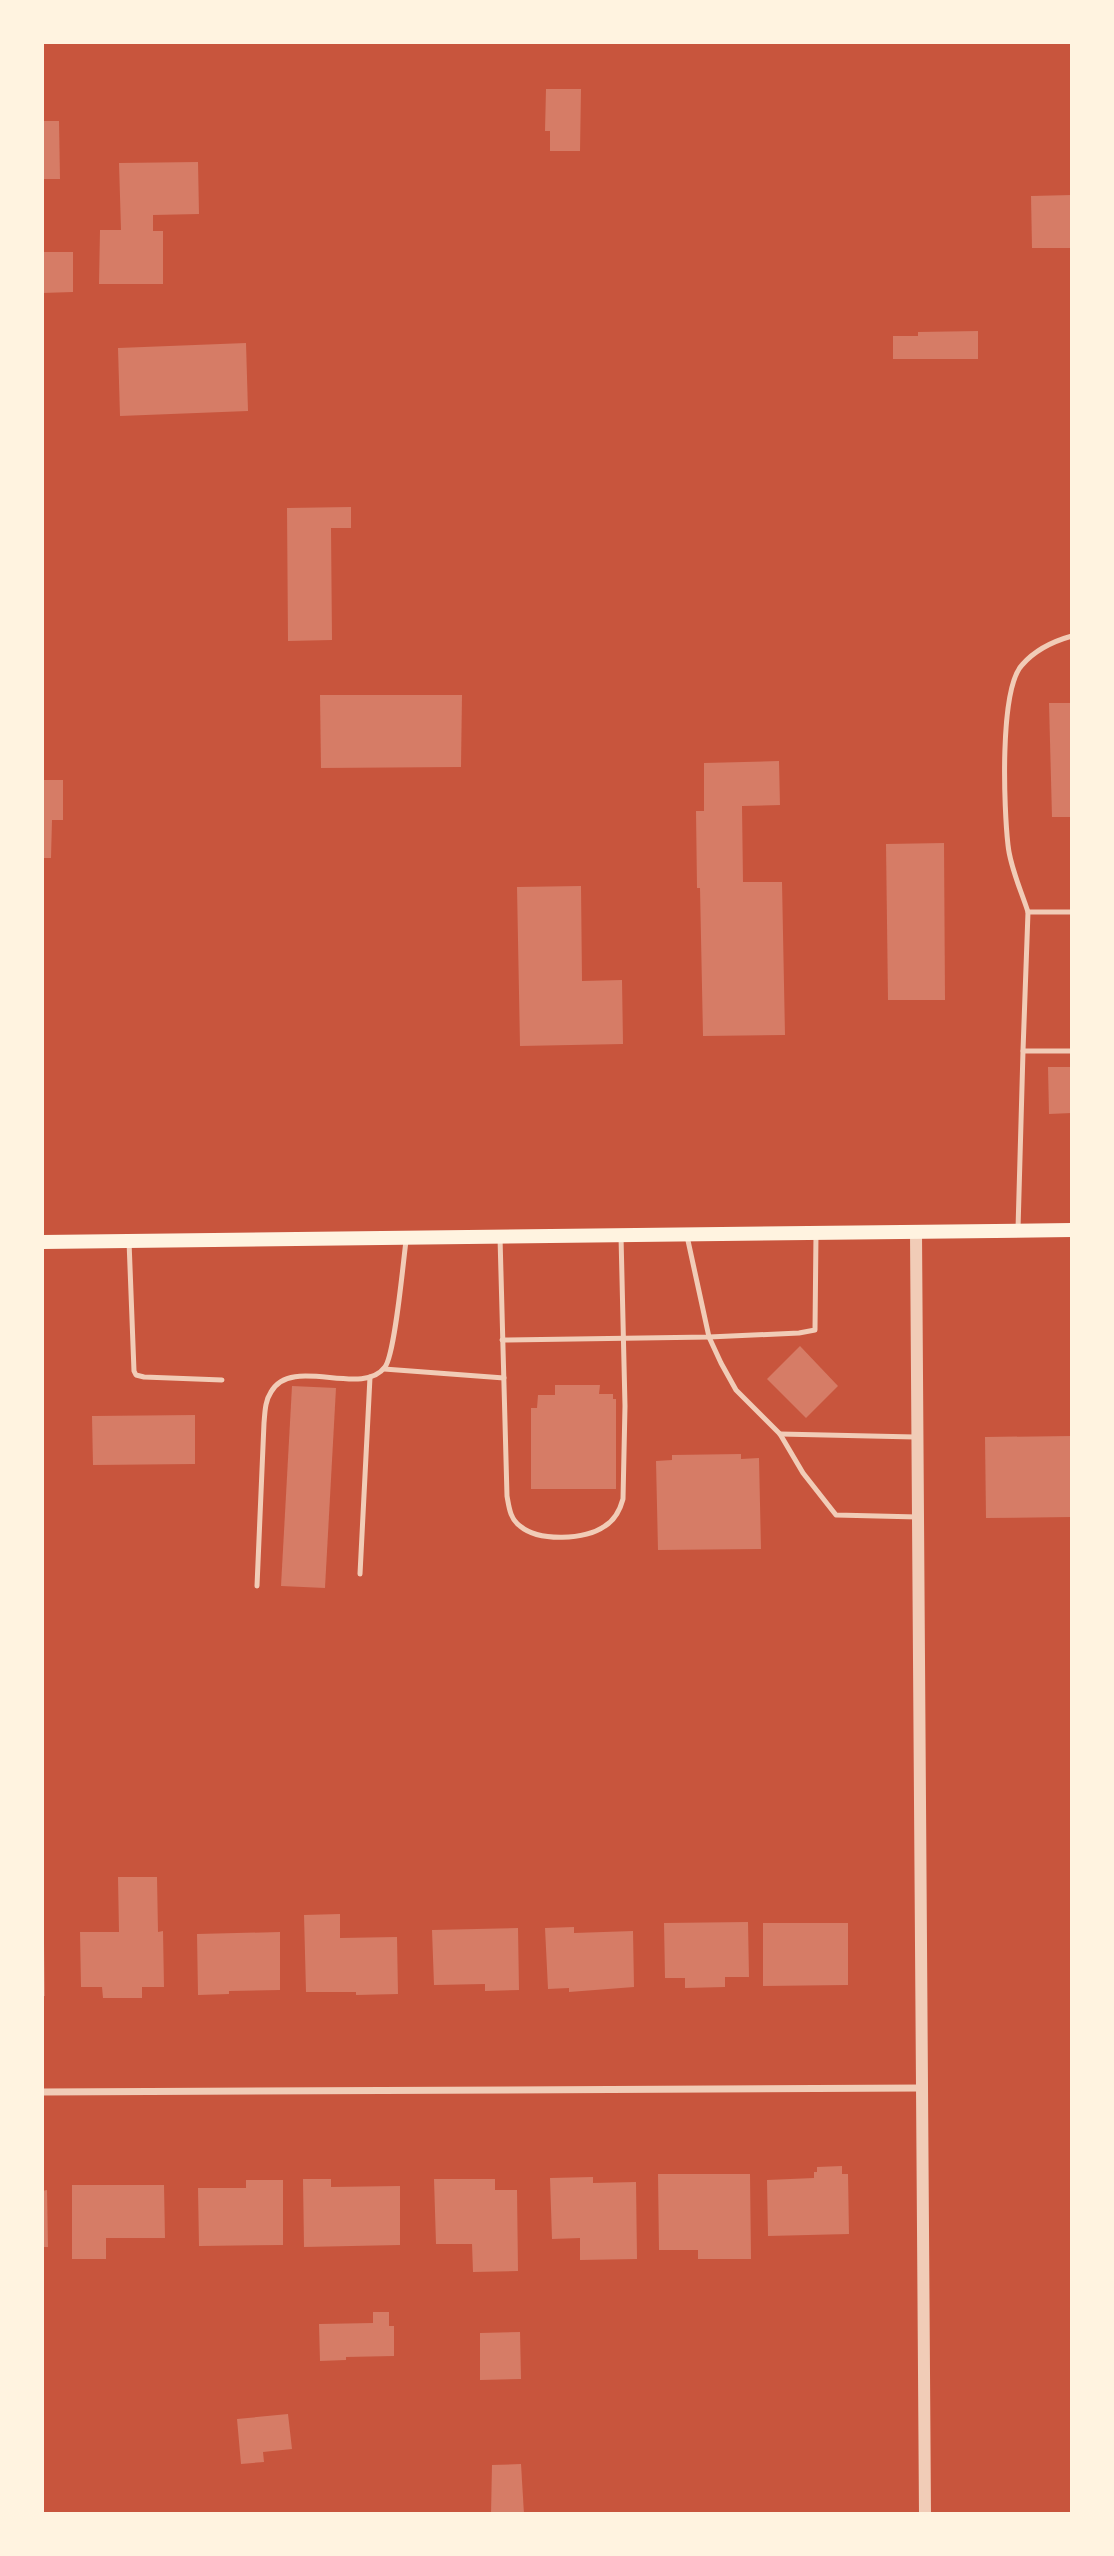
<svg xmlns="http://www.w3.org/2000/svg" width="1114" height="2556" viewBox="0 0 1114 2556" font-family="Inter,sans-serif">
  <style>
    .building { fill: #d67c66 }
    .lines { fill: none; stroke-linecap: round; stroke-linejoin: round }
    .service { stroke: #f1ccb7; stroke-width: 5 }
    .minor { stroke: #f1ccb7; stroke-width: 7 }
    .tertiary { stroke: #f1ccb7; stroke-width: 12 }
    .secondary { stroke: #fff3e0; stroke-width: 14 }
  </style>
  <rect width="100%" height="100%" fill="#c8553d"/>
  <!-- building -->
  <g class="building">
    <polygon points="546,89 581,89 580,151 550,151 550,131 545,131"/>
    <polygon points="42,121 59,121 60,179 42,179"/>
    <polygon points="198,162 199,214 153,215 153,231 163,231 163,284 99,284 100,230 121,230 119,163"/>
    <polygon points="1072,195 1072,248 1032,248 1031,196"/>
    <polygon points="42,252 73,252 73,292 42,293"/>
    <polygon points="978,331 978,359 893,359 893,336 918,336 918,332"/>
    <polygon points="246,343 248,411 120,416 118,348"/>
    <polygon points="351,507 351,528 331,528 332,640 288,641 287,508"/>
    <polygon points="320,695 462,695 461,767 321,768"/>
    <polygon points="1049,703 1072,703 1072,817 1052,817"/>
    <polygon points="779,761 780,805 742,806 743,882 782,882 785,1035 703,1036 700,888 697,888 696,811 704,811 704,763"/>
    <polygon points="42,780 63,780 63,820 52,820 51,858 42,858"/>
    <polygon points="944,843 945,1000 888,1000 886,844"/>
    <polygon points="581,886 582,981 622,980 623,1044 520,1046 517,887"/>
    <polygon points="1048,1067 1072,1067 1072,1113 1049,1114"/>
    <polygon points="800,1346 838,1386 806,1418 767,1379"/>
    <polygon points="555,1385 600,1385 599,1394 613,1394 613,1399 616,1399 616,1489 531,1489 531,1408 537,1408 538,1395 555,1395"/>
    <polygon points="292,1386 336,1388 325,1588 281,1586"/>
    <polygon points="195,1415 195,1464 93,1465 92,1416"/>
    <polygon points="1072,1436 1072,1517 986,1518 985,1437"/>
    <polygon points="741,1454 741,1459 759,1458 761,1549 658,1550 656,1461 672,1460 672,1455"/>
    <polygon points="118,1877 157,1877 158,1932 163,1931 164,1987 142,1987 142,1998 103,1998 102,1987 81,1987 80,1932 119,1932"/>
    <polygon points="340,1914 340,1938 397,1937 398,1994 356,1995 356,1992 306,1992 304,1915"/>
    <polygon points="748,1922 749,1977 725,1977 725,1987 685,1988 685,1978 665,1978 664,1923"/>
    <polygon points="763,1923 848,1923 848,1985 763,1986"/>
    <polygon points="574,1927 574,1933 633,1931 634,1987 569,1992 569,1988 548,1989 545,1928"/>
    <polygon points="518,1928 519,1990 485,1991 485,1984 434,1985 432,1930"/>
    <polygon points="280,1932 280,1990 229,1991 229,1994 198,1995 197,1934"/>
    <polygon points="42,1943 44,1943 45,1996 42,1996"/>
    <polygon points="842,2166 842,2174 848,2174 849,2234 768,2236 767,2180 814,2178 814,2172 817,2172 817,2167"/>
    <polygon points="658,2174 750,2174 751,2259 698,2259 698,2250 659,2250"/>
    <polygon points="593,2177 593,2183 636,2182 637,2259 580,2260 580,2238 552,2239 550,2178"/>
    <polygon points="303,2179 331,2179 331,2187 400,2186 400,2245 304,2247"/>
    <polygon points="434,2179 495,2179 495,2190 517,2190 518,2271 473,2272 472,2244 436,2244"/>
    <polygon points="246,2180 283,2180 283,2245 199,2246 198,2188 246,2188"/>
    <polygon points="72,2185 164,2185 165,2238 106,2238 106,2259 72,2259"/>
    <polygon points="47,2190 48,2247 42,2247 42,2191"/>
    <polygon points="373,2312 389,2312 389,2326 394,2326 394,2356 346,2357 346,2360 320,2361 319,2324 373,2323"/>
    <polygon points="520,2332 521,2379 480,2380 480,2333"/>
    <polygon points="288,2414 292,2449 263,2452 264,2462 241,2464 237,2419"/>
    <polygon points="521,2464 524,2514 491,2514 492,2465"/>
  </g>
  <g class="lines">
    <!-- service -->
    <g class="service">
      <path d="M1028 912C1021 890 1010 867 1008 845 1004 810 999 690 1022 665 1035 650 1054 641 1072 636"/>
      <polyline points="1023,1051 1028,912 1072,912"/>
      <polyline points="1018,1229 1023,1051 1072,1051"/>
      <polyline points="687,1236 709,1337 721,1363 736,1390 780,1434 803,1473 836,1515 918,1517"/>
      <path d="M500 1237 507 1496C509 1507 510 1519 520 1526 539 1542 585 1540 605 1526 615 1520 620 1510 623 1499L625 1406 621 1236"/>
      <polyline points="129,1241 134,1371 136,1375 144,1377 222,1380"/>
      <polyline points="502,1340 709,1337 799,1333 815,1330 816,1234"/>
      <polyline points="384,1369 504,1378"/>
      <polyline points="780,1434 915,1437"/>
      <polyline points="360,1574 370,1377"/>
      <path d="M257 1586 264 1423C265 1412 265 1401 271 1392 291 1355 362 1398 385 1367 395 1354 403 1263 406 1241"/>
    </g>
    <!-- minor -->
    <polyline class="minor" points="42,2092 923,2088"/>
    <!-- tertiary -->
    <polyline class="tertiary" points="916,1233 925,2514"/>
    <!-- secondary -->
    <polyline class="secondary" points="42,1242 1072,1230"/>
  </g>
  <!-- border -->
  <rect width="1114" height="2556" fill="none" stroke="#fff3e0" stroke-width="88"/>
</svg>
